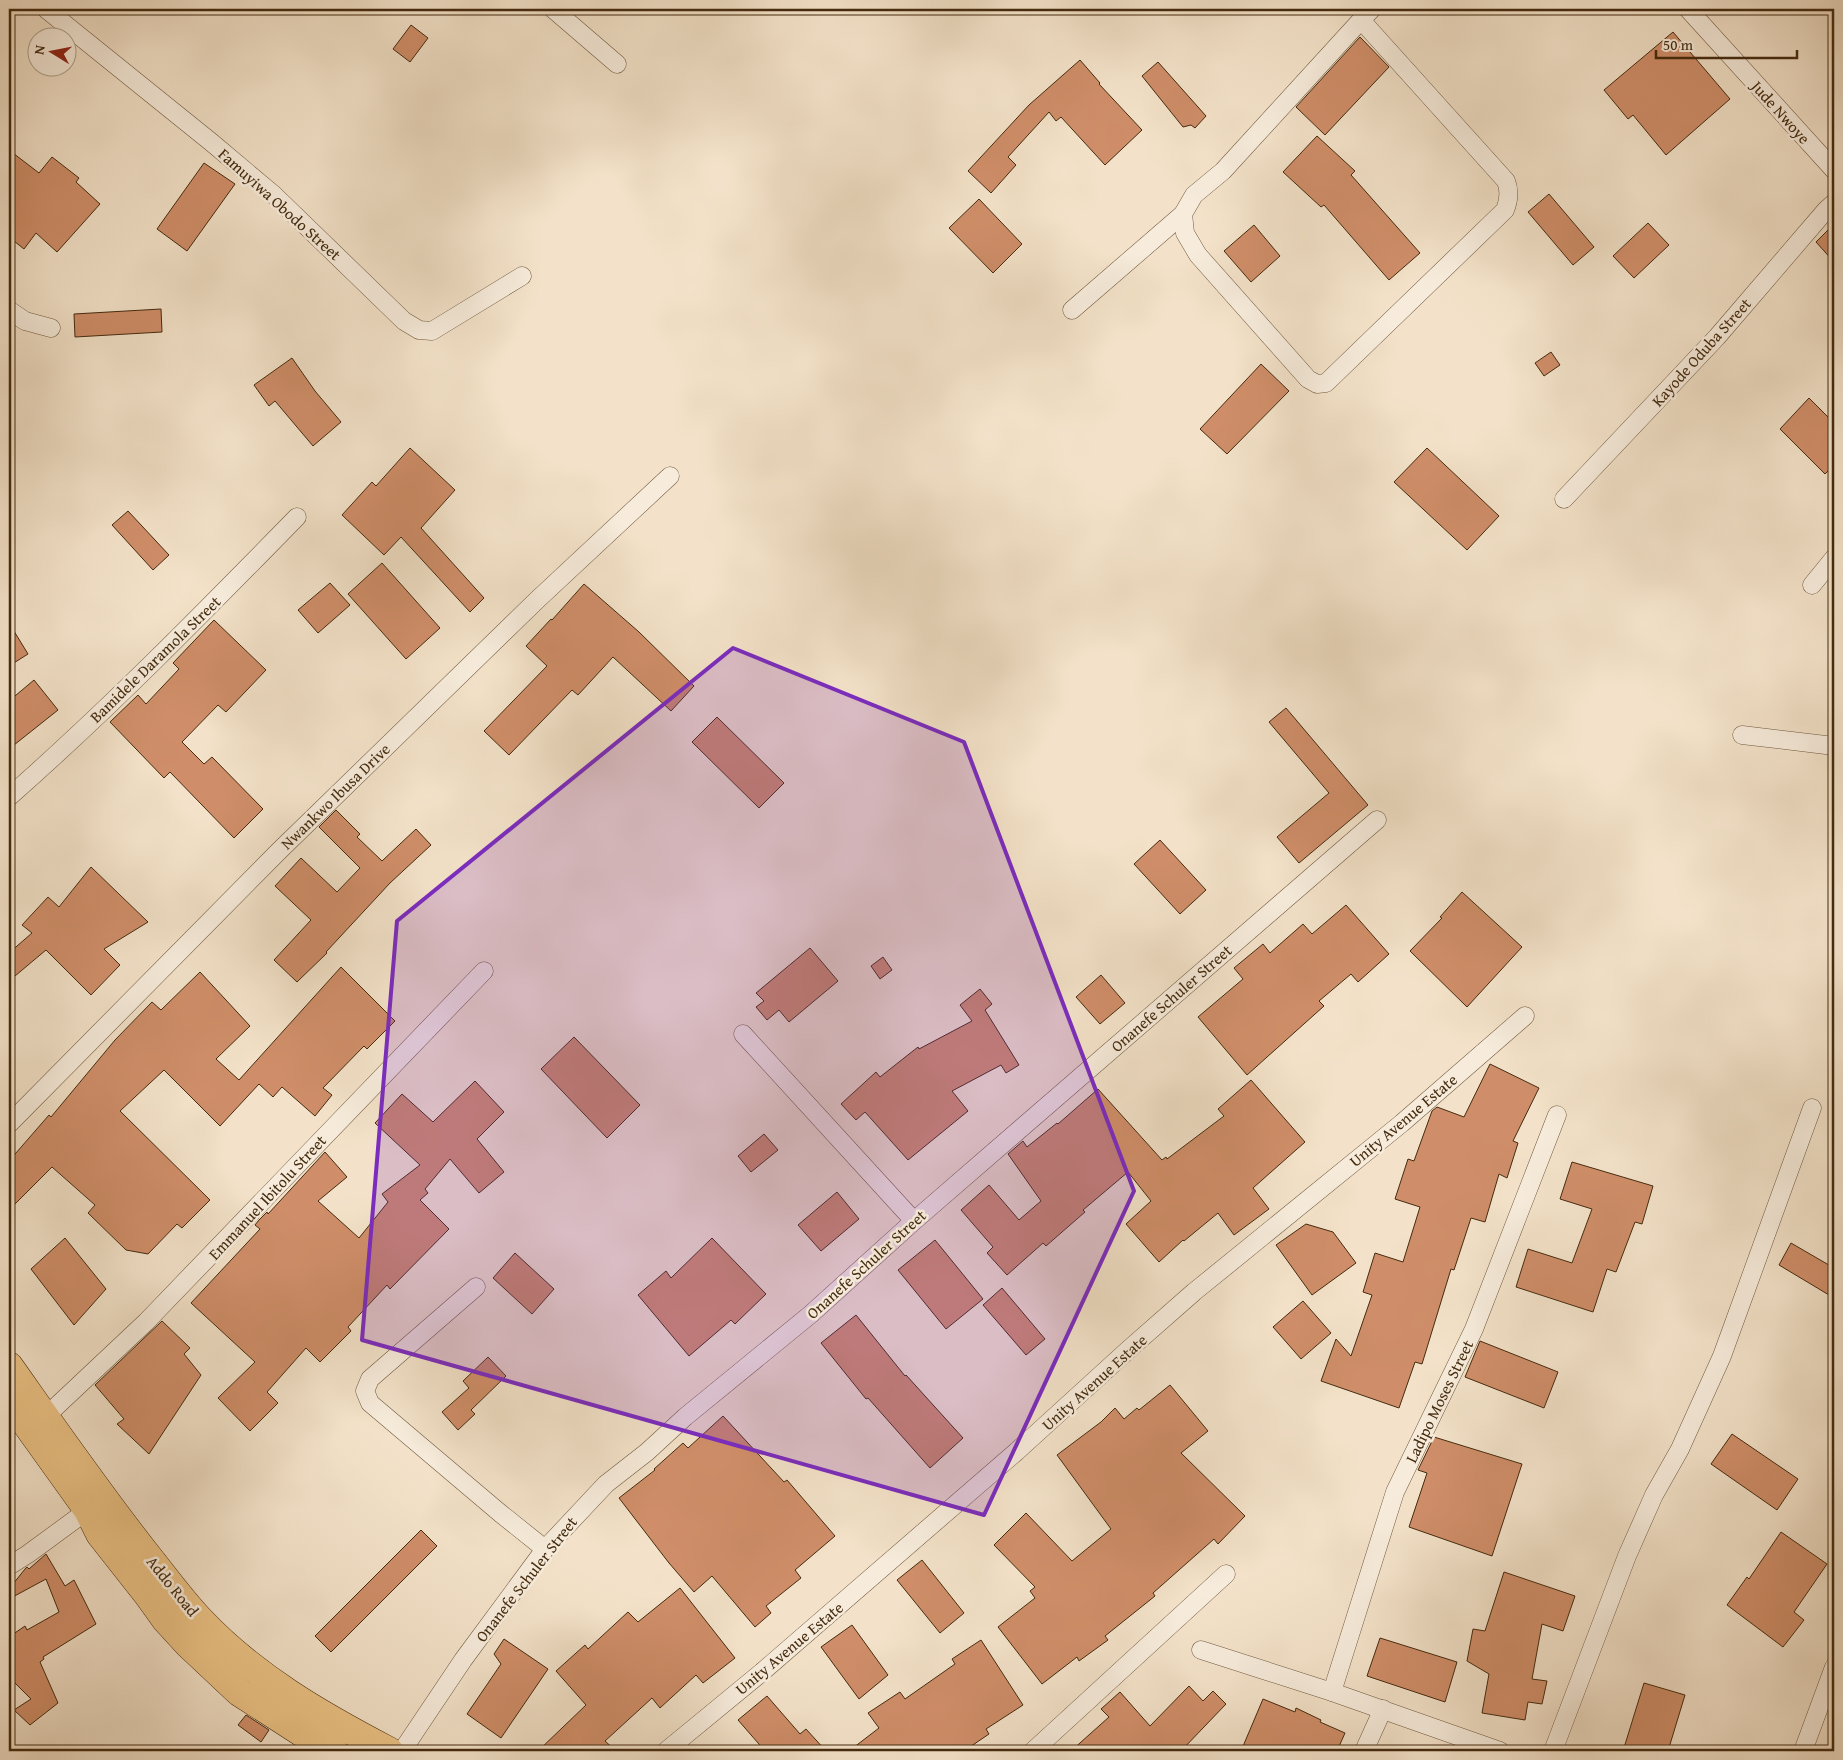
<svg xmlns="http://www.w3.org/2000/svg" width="1843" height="1760" viewBox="0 0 1843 1760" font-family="'Gentium Book Plus',serif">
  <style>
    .building { fill: #cf8e69; stroke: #442b0f }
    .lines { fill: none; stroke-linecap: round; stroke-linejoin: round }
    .street-casing { stroke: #70593e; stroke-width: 19 }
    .primary-casing { stroke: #442b0f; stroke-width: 29 }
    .street { stroke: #f7ecdc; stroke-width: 18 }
    .primary { stroke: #eac184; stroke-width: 28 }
    .marked { fill: #7b2cbf; fill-opacity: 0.2; stroke: #7b2cbf; stroke-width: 4; stroke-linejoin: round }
    .labels { text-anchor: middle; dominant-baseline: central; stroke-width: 5; stroke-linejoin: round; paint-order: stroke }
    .street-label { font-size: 16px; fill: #442b0f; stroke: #f7ecdc }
  </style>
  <rect width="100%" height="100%" fill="#f3e2c9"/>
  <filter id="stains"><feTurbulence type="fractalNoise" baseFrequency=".004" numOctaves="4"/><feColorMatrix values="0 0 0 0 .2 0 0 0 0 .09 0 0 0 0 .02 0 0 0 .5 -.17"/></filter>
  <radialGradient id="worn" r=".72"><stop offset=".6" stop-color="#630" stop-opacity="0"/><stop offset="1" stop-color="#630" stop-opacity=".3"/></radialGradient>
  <!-- building -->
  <g class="building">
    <polygon points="411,25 428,38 410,62 393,49"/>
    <polygon points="1673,32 1730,99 1666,155 1633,115 1628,119 1604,90"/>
    <polygon points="1360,37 1389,67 1325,135 1296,107"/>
    <polygon points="1080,60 1100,83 1099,84 1142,130 1105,165 1061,117 1056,121 1049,112 1008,157 1016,165 991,193 968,171 1029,105"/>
    <polygon points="1158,62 1206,116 1195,128 1191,125 1183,127 1142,76"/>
    <polygon points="1317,136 1355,171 1351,175 1420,253 1389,280 1324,205 1321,207 1283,172"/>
    <polygon points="9,150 39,173 52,157 79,178 76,182 100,204 57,252 36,233 24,249 9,237"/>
    <polygon points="204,163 235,184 187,251 157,229"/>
    <polygon points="1549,194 1594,247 1573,265 1528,212"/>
    <polygon points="979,199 1022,244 993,273 949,228"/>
    <polygon points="1648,223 1669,245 1634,278 1613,256"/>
    <polygon points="1834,224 1834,262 1816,242"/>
    <polygon points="1254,225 1280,256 1251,282 1224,251"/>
    <polygon points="161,309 162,332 75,337 74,314"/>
    <polygon points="1551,352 1560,365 1544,376 1535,363"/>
    <polygon points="292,358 315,391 341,422 313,446 275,401 269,406 254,385"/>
    <polygon points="1261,364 1289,391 1227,454 1200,429"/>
    <polygon points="1809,398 1834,423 1834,465 1825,474 1780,429"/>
    <polygon points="410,448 455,490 421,528 484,598 470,612 401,537 384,555 342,515 372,482 376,486"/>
    <polygon points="1427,448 1499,516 1467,550 1394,482"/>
    <polygon points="128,511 169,555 153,570 112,525"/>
    <polygon points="382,563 440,628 406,659 348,594"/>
    <polygon points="330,583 350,605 318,633 298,610"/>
    <polygon points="584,584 639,632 694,686 671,711 613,657 578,695 572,690 509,755 484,731 547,666 526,646 551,619 552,620"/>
    <polygon points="214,620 266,670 226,712 218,705 182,742 204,764 212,757 263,809 234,838 170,772 164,778 110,722 138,695 146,704 179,669 173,663"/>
    <polygon points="9,623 28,654 9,666"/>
    <polygon points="34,680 58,710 9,749 9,701"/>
    <polygon points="1286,708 1368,805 1299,863 1277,837 1329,793 1269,722"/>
    <polygon points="717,717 784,783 759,808 692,742"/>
    <polygon points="336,810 360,834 357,837 382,861 416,829 431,845 390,883 326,952 327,953 297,982 274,960 311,920 275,886 301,858 337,892 360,868 319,827"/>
    <polygon points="1160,840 1206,890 1180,914 1134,864"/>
    <polygon points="91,867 148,922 104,949 120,965 91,995 46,950 9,981 9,953 32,933 22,925 48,897 59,907"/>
    <polygon points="1462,892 1522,947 1467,1007 1410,951 1442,918 1440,917"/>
    <polygon points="1346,905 1389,954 1358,982 1351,974 1319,1001 1324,1006 1247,1075 1198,1017 1243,979 1234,968 1263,944 1270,953 1303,924 1312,934"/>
    <polygon points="810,948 838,981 789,1022 779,1010 767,1020 756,1007 764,1001 756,993"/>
    <polygon points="883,957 892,970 880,979 871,966"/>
    <polygon points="341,967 395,1021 367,1049 364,1046 323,1088 332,1095 315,1116 282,1087 273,1097 259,1084 220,1126 164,1070 120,1111 210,1200 182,1228 177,1224 148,1254 126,1250 88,1213 95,1205 52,1167 9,1210 9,1161 49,1115 51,1117 115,1040 152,1002 161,1010 200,972 250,1026 216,1059 239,1080"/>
    <polygon points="1101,975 1125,1003 1100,1024 1076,997"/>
    <polygon points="980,989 992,1004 985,1010 1019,1065 1006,1073 1001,1065 952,1091 968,1111 908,1160 865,1112 856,1120 841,1104 876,1072 880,1077 918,1047 919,1049 972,1021 960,1005"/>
    <polygon points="574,1037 640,1105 607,1138 541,1069"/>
    <polygon points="1490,1064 1539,1088 1513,1141 1518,1143 1507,1178 1499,1174 1485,1222 1471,1218 1454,1270 1451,1269 1422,1364 1415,1362 1399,1408 1321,1381 1336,1339 1351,1356 1372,1295 1363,1292 1375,1253 1403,1262 1420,1207 1395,1199 1408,1159 1414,1161 1432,1111 1437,1107 1464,1117"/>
    <polygon points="1251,1080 1305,1142 1253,1188 1269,1209 1234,1235 1218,1213 1184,1241 1183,1240 1159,1262 1126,1224 1151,1201 1128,1172 1083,1210 1085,1212 1046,1246 1043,1243 1007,1275 987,1253 993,1247 961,1210 989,1185 1019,1220 1041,1201 1008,1154 1023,1141 1027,1147 1057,1123 1058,1124 1098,1089 1162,1160 1166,1157 1167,1159 1224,1116 1218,1109"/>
    <polygon points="475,1081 504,1112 477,1139 504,1172 479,1193 450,1159 425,1189 428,1193 420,1200 449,1229 390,1289 387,1285 348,1327 351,1331 320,1362 306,1348 267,1392 278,1403 250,1431 218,1398 255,1362 191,1303 260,1229 255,1225 259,1220 267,1212 268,1214 325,1152 347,1177 318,1201 359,1238 388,1202 382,1194 420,1165 375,1123 402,1094 433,1122"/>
    <polygon points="764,1134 778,1150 751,1172 738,1156"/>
    <polygon points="1572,1162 1653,1186 1642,1224 1635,1222 1616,1272 1607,1269 1593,1312 1516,1287 1528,1249 1572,1263 1592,1209 1560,1199"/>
    <polygon points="837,1192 859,1219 821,1251 798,1225"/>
    <polygon points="1306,1224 1333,1232 1356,1263 1312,1295 1276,1245"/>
    <polygon points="65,1238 106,1289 74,1325 31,1269"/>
    <polygon points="712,1238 766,1294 735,1324 731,1320 689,1356 638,1295 666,1271 671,1278"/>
    <polygon points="935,1240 983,1299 946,1329 898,1270"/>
    <polygon points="1791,1243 1834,1268 1834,1298 1779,1265"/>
    <polygon points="515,1253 554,1289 532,1314 493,1278"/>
    <polygon points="1002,1288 1045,1339 1026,1355 983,1305"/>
    <polygon points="1303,1301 1331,1333 1301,1359 1273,1327"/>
    <polygon points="856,1315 905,1376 906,1375 963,1438 930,1468 868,1398 866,1399 821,1343"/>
    <polygon points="162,1321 190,1348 184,1354 201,1375 149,1454 117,1424 124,1419 95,1385"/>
    <polygon points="1480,1341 1558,1372 1544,1408 1465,1377"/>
    <polygon points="488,1357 506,1376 471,1410 475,1414 458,1430 442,1412 469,1388 463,1381"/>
    <polygon points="1170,1385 1208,1431 1181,1453 1245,1516 1218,1544 1214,1539 1153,1593 1155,1596 1105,1636 1108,1640 1079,1661 1077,1657 1042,1684 998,1627 1035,1598 1030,1591 1035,1587 994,1545 1026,1513 1072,1561 1111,1529 1057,1455 1101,1422 1115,1408 1124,1419 1137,1408 1139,1410"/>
    <polygon points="723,1416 784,1482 787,1480 835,1536 795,1570 801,1578 766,1606 771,1613 755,1627 712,1576 694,1592 669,1563 619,1498 655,1470 654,1469 683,1443 688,1448"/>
    <polygon points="1732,1434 1798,1479 1777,1510 1711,1464"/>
    <polygon points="1434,1437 1522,1464 1492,1556 1409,1527 1427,1473 1418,1470"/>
    <polygon points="421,1530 437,1546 331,1652 315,1636"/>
    <polygon points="1781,1532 1827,1564 1794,1612 1804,1620 1783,1647 1727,1605 1747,1577 1749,1579"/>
    <polygon points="46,1554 65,1586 74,1580 96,1624 43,1657 44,1659 40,1662 58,1703 30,1725 14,1710 31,1699 9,1677 9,1637 25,1626 27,1630 59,1612 46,1579 9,1599 9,1589 25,1569 27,1567 29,1569"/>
    <polygon points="922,1560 964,1613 940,1633 897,1580"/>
    <polygon points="1504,1572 1575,1596 1563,1631 1542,1624 1532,1679 1547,1681 1542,1704 1528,1702 1525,1720 1482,1713 1489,1674 1467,1661 1473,1629 1485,1631"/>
    <polygon points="680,1588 735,1658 703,1683 696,1675 660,1708 652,1698 605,1741 616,1751 538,1751 586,1705 556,1671 585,1645 588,1649 628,1612 638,1622"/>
    <polygon points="852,1625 888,1675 859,1699 821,1647"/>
    <polygon points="1380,1638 1457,1662 1445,1702 1367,1676"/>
    <polygon points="504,1639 548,1669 501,1738 467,1714 501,1664 494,1654"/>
    <polygon points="981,1640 1023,1705 986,1729 989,1734 964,1751 849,1751 879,1728 868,1713 900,1692 905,1699 955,1664 952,1659"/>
    <polygon points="1644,1683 1685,1695 1668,1751 1623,1751"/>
    <polygon points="1189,1686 1203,1701 1213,1691 1226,1704 1181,1751 1071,1751 1109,1717 1101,1709 1120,1692 1150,1726"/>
    <polygon points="767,1696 800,1734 806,1729 826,1751 765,1751 738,1720"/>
    <polygon points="1263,1699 1295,1712 1296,1708 1321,1720 1320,1722 1345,1733 1337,1751 1241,1751"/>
    <polygon points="246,1715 269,1730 261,1742 238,1725"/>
  </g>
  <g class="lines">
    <!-- street casing -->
    <g class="street-casing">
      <g id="street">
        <polyline points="46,9 211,142 274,195 404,321 419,330 432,331 522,276"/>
        <polyline points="553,9 617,64"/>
        <polyline points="1688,9 1834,170"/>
        <path d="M1361 20 1506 181C1510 191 1509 200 1505 210L1326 383 1317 384 1308 379 1198 255 1185 233 1183 214 1194 195 1223 171 1361 20 1372 9"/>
        <polyline points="9,310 25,321 51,328"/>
        <polyline points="1072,310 1183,214"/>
        <polyline points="1564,499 1717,337 1826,210 1834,203"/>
        <polyline points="1812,585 1834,558"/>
        <polyline points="1742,735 1834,746"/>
        <path d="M9 797C109 709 203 613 297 517"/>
        <polyline points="743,1034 914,1221"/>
        <polyline points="9,1124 279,851 537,600 670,476"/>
        <polyline points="476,1287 370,1379 365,1391 370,1403 500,1513 545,1549"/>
        <polyline points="45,1417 146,1322 484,971"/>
        <polyline points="9,1566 28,1554 88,1510"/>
        <polyline points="1201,1650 1332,1692 1500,1751"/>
        <polyline points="1332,1692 1395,1492 1474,1329 1557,1115"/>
        <polyline points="402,1751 463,1660 545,1549 606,1484 647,1452 685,1417 811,1314 914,1221 1377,820"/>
        <polyline points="666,1751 762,1672 1016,1452 1128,1350 1194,1292 1402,1123 1525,1016"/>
        <polyline points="1033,1751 1226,1574"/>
        <polyline points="1364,1751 1383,1709"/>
        <polyline points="1553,1751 1627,1556 1654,1495 1680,1449 1722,1356 1812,1108"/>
        <polyline points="1803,1751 1834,1667"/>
      </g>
    </g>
    <!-- primary casing -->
    <g class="primary-casing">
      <g id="primary">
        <path d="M9 1366C55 1431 100 1496 150 1559 166 1579 182 1601 200 1620 254 1677 320 1715 389 1751"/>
        <polyline points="9,1400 88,1510 100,1534 148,1595 166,1620 188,1644 239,1692 318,1743 334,1751"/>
      </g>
    </g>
    <!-- street -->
    <use href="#street" class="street"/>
    <!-- primary -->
    <use href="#primary" class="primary"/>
  </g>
  <!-- marked area -->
  <path class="marked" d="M733 648 964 742 1134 1191 984 1515 362 1340 397 921Z"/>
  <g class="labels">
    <!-- street labels -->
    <g class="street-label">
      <text transform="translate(1781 112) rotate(48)">Jude Nwoye</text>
      <text transform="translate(280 204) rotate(42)">Famuyiwa Obodo Street</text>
      <text transform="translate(1701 352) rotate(-48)">Kayode Oduba Street</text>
      <text transform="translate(155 659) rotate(-44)">Bamidele Daramola Street</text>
      <text transform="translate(335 796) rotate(-44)">Nwankwo Ibusa Drive</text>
      <text transform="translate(1171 998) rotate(-41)">Onanefe Schuler Street</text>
      <text transform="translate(1403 1120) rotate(-40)">Unity Avenue Estate</text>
      <text transform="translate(267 1197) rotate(-47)">Emmanuel Ibitolu Street</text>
      <text transform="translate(866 1264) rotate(-42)">Onanefe Schuler Street</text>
      <text transform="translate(1094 1382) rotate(-42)">Unity Avenue Estate</text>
      <text transform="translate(1439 1401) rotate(-64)">Ladipo Moses Street</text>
      <text transform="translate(526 1579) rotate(-52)">Onanefe Schuler Street</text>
      <text transform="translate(173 1586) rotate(51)">Addo Road</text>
      <text transform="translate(789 1648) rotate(-40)">Unity Avenue Estate</text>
    </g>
  </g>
  <!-- margin -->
  <rect width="1843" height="1760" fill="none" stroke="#f3e2c9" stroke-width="30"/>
  <rect x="10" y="10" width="1823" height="1740" fill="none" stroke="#442b0f" stroke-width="2.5"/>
  <rect x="15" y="15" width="1813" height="1730" fill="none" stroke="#442b0f"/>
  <!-- north arrow -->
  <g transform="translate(52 52) rotate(280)"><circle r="24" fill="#f7ecdc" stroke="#af9f8a"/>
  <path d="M0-4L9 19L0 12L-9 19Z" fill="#8f2418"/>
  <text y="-8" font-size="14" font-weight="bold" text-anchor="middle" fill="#442b0f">N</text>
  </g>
  <!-- scale -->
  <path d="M1656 50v8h141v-8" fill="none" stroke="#442b0f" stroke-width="2.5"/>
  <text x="1663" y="50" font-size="15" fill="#442b0f" stroke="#f7ecdc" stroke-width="4" paint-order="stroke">50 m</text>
  <rect width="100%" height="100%" filter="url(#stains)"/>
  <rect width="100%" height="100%" fill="url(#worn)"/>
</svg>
